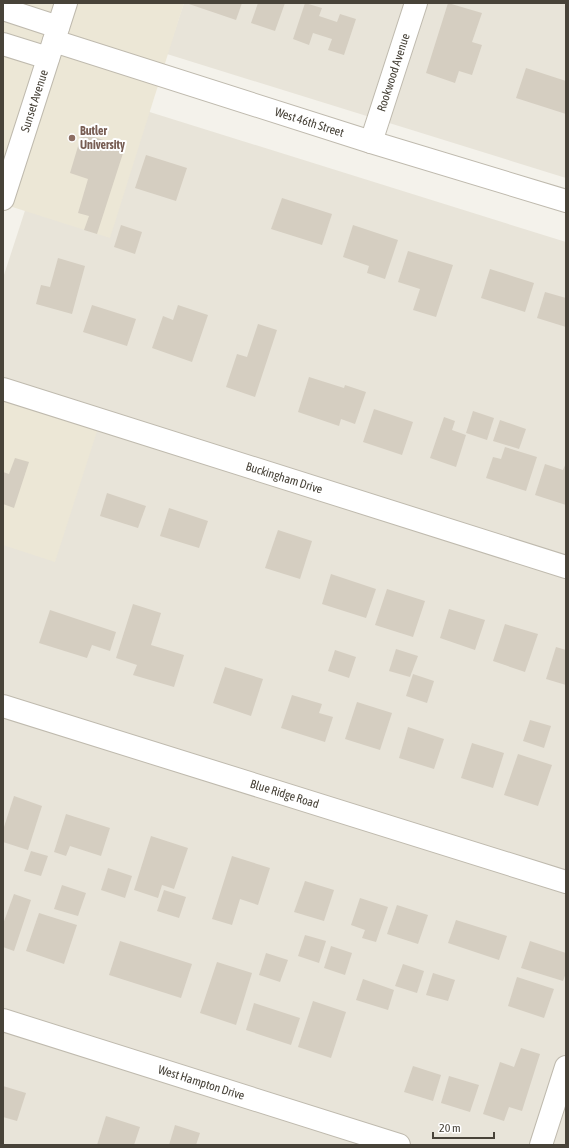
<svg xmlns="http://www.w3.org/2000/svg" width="569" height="1148" viewBox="0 0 569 1148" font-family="'Asap Condensed',sans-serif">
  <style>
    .residential { fill: #e8e4d9 }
    .education { fill: #ece7d6 }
    .building { fill: #d5cec1 }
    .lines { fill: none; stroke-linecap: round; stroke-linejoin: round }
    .minor-casing { stroke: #bfbaae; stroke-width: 24 }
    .minor { stroke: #fff; stroke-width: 22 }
    .education-dot { fill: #8d6e63; stroke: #fff; stroke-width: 1.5 }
    .labels { text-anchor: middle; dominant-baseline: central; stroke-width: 4; stroke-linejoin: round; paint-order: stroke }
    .street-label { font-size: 12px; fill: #484339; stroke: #fff }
    .education-label { font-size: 12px; font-weight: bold; fill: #785e54; stroke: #fff; text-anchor: start }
  </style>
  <rect width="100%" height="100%" fill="#f4f2eb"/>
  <!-- residential -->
  <g class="residential">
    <polygon points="184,3 566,3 566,178 167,54"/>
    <polygon points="76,89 566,242 566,1145 3,1145 3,278 63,94"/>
  </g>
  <!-- education -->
  <g class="education">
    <polygon points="3,3 184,3 110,238 3,204"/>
    <polygon points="3,390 100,422 55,562 3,545"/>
  </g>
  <!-- building -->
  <g class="building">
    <polygon points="186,3 242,3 236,20"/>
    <polygon points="258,3 285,3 275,31 251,23"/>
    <polygon points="305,3 322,8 319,16 337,22 340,14 356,19 344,55 328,50 332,39 313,33 309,45 293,39"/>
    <polygon points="448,3 482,13 472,42 482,45 472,75 459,71 455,83 426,73"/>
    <polygon points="526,68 566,81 566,114 516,98"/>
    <polygon points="82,133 125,147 97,234 84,230 89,216 78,213 88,179 70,173"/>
    <polygon points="146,155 187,168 176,201 135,188"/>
    <polygon points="282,198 332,214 322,245 271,229"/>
    <polygon points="121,225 142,232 135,254 114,247"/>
    <polygon points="353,225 398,240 385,279 367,273 369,266 343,257"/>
    <polygon points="408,251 453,265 436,317 413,310 420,289 398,282"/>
    <polygon points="58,258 85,266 72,314 36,304 41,285 50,287"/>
    <polygon points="490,269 534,283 525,312 481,298"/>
    <polygon points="545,292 566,298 566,327 537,318"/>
    <polygon points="92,305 136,319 127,346 83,332"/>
    <polygon points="178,305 208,315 192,362 152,348 163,316 173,320"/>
    <polygon points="258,324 277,330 255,397 226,387 237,354 247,357"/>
    <polygon points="309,377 344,388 345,385 366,392 355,424 341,419 339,426 298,412"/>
    <polygon points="374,409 413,422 402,455 363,442"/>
    <polygon points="473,411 494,418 487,440 466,433"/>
    <polygon points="444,417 455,421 452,430 466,435 456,467 430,458"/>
    <polygon points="500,420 526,429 519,449 493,441"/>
    <polygon points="505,447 537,457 526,491 486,478 493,457 501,459"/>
    <polygon points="15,458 29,462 14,508 3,504 3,472 9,474"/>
    <polygon points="566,463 566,505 535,495 545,464 563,470"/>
    <polygon points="107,493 146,506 138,528 100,516"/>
    <polygon points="169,508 208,521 199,548 160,536"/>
    <polygon points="278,530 312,541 300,579 265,568"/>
    <polygon points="331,574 376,589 366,618 322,604"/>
    <polygon points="387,589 425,601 413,637 375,625"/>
    <polygon points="133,604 161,613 151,645 184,655 174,687 133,675 137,665 116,658"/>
    <polygon points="449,609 485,620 475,650 440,638"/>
    <polygon points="50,610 116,632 110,651 92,645 87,658 39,643"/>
    <polygon points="505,624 538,634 525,672 493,661"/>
    <polygon points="556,647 566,650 566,685 546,679"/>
    <polygon points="396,649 418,656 410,677 389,671"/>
    <polygon points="335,650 356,657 349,678 328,671"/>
    <polygon points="225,667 263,679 251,716 213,703"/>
    <polygon points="413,674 434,681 427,703 406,696"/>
    <polygon points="292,695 322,704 319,713 333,717 325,742 281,728"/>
    <polygon points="357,702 392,713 380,750 345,739"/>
    <polygon points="530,720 551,726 544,748 523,741"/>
    <polygon points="408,727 444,739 434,769 399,758"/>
    <polygon points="472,743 504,753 493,788 461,778"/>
    <polygon points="518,754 552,765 538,806 504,795"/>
    <polygon points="14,796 42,806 28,850 3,842 3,830"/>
    <polygon points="66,814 110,828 101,856 70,846 66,856 54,852"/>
    <polygon points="151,836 188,848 174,889 162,885 158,898 134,890"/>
    <polygon points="31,851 48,856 41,876 24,871"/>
    <polygon points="232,856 270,868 258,905 240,899 232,925 212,919"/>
    <polygon points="108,868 132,876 125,898 101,890"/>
    <polygon points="305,881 334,890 324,921 294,912"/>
    <polygon points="62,885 86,893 78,916 54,909"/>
    <polygon points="164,890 186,897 179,918 157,911"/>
    <polygon points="14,894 31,900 14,951 3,947 3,924"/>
    <polygon points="360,898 388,907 376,942 362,938 365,930 351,925"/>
    <polygon points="397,905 428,915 418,944 387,934"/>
    <polygon points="39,913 77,925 64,964 26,951"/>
    <polygon points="456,920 507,936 499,960 448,943"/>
    <polygon points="305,935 326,941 319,963 298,956"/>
    <polygon points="120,941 192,964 181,998 109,975"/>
    <polygon points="530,941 566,953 566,973 563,981 521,968"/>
    <polygon points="331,946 352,953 345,975 324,968"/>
    <polygon points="266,953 288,960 280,982 259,975"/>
    <polygon points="217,962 252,973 236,1025 200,1013"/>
    <polygon points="403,964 424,971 417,993 395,986"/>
    <polygon points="433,973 455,980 448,1001 426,995"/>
    <polygon points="517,977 554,989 544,1018 508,1006"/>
    <polygon points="363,979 394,990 388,1010 356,1000"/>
    <polygon points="313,1001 346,1012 331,1058 298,1047"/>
    <polygon points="254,1003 300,1018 291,1045 246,1030"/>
    <polygon points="521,1048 540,1054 522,1111 509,1107 504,1121 483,1114 500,1062 514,1067"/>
    <polygon points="413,1066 441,1075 433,1101 404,1092"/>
    <polygon points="449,1076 479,1085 470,1112 441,1103"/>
    <polygon points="3,1086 26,1093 17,1121 3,1117"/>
    <polygon points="106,1116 140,1127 134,1145 97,1145"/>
    <polygon points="175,1125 200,1133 196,1145 169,1145"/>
  </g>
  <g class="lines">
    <!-- minor casing -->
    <g class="minor-casing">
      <g id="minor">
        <polyline points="3,9 58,27"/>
        <path id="s1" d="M54 41 371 142 566 201"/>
        <polyline points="3,44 48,58"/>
        <path id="s2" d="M371 142 416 3"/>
        <path id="s3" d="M3 199 66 3"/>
        <path id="s4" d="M3 389 566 567"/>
        <path id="s5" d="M3 706 566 882"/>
        <path id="s6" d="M3 1020 399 1145"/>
        <polyline points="541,1145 566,1067"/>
      </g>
    </g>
    <!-- minor -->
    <use href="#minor" class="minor"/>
  </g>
  <!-- markers -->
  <circle class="education-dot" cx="72" cy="138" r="4"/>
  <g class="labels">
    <!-- street labels -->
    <g class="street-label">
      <text stroke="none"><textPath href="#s2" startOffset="73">Rookwood Avenue</textPath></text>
      <text stroke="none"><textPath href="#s3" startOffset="103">Sunset Avenue</textPath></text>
      <text stroke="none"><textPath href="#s1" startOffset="268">West 46th Street</textPath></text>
      <text stroke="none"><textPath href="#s4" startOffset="295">Buckingham Drive</textPath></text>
      <text stroke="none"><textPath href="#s5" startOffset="295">Blue Ridge Road</textPath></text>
      <text stroke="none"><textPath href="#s6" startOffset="208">West Hampton Drive</textPath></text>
    </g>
    <!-- education labels -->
    <g class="education-label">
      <text x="80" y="131">Butler<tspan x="80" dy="14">University</tspan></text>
    </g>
  </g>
  <!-- border -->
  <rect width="569" height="1148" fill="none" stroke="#484339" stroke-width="8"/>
  <!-- scale -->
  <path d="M433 1132v6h61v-6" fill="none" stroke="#484339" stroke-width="2"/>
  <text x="439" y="1132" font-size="12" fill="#484339" stroke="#ffffff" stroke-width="3" paint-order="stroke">20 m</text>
</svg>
